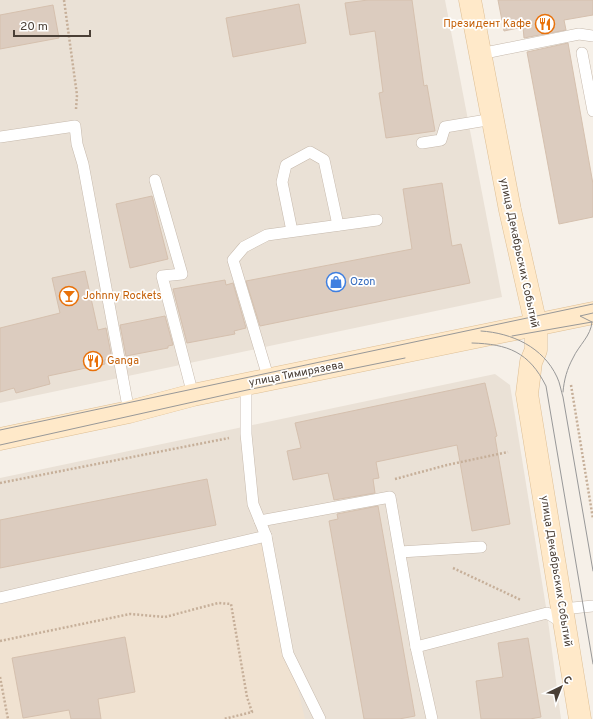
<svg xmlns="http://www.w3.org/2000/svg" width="593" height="719" viewBox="0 0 593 719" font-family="Overpass,sans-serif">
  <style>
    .residential { fill: #eae1d6 }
    .education { fill: #f0e2d1 }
    .building { fill: #dcccbf; stroke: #d5c0ae }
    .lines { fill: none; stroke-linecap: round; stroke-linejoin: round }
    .lane-casing { stroke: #c6b9ac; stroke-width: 12 }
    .secondary-casing { stroke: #debf95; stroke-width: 23 }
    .path { stroke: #c6af99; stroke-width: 2.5; stroke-dasharray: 2 2; stroke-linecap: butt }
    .lane { stroke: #fff; stroke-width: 11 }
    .secondary { stroke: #ffe9c9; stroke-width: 22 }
    .tram { stroke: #989898; stroke-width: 1 }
    .labels { text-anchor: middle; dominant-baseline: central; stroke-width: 3.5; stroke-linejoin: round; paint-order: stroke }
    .food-label { font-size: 11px; fill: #c56008; stroke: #fff; text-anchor: start }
    .street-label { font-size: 11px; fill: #4a3f36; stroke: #fff }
    .shop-label { font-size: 11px; fill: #366cbe; stroke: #fff; text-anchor: start }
  </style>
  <rect width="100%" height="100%" fill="#f6f0e8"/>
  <!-- residential -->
  <g class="residential">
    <polygon points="0,0 445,0 502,297 0,403"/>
    <polygon points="495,374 510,385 547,613 561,719 0,719 0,478"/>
  </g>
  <!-- education -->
  <polygon class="education" points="262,535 305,719 0,719 0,598"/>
  <!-- building -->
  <g class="building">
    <polygon points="368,0 412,0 424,86 427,85 435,131 386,138 379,93 383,92 375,31 350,35 345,3"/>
    <polygon points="498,0 593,0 593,15 564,20 566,30 524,38 523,27 504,31"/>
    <polygon points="299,4 306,43 233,57 226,18"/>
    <polygon points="53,5 59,38 0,49 0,15"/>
    <polygon points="568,43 593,184 593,217 559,224 527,52"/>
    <polygon points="442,183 452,246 461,244 470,283 260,326 246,281 412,249 403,189"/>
    <polygon points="152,196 168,259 130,268 116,204"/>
    <polygon points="85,271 98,330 106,328 112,359 104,360 105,364 48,376 50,384 16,393 14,388 0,392 0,328 60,313 52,278"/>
    <polygon points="225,280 226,285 233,283 246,328 234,331 235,334 187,343 173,289"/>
    <polygon points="165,316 173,345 168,346 168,348 126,356 120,325"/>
    <polygon points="485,383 497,436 495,437 510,524 472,531 457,445 376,462 379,478 373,479 375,493 334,500 328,473 293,480 287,451 301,448 295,423"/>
    <polygon points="207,479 216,525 0,568 0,520"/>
    <polygon points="378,506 415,716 399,719 364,719 329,521 338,519 337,514"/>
    <polygon points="125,637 135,692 98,699 101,719 71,719 69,710 23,718 12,658"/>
    <polygon points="528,638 541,717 530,719 481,719 476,681 503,677 498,643"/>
  </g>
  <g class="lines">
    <!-- lane casing -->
    <g class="lane-casing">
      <g id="lane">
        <polyline points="582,53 593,111"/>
        <polyline points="480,54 579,34 593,36"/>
        <polyline points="0,137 75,126 77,144 83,164 129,412"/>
        <polyline points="422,143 441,140 445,127 493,119"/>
        <polyline points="155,180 182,274 162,276 193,395"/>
        <polyline points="292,231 282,182 286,165 310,152 324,160 338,225"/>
        <polyline points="269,380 233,260 244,247 267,235 377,220"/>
        <polyline points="246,385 246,434 253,504 266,536 288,654 320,719"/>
        <polyline points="260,521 390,497 416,647 432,719"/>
        <polyline points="400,552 481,547"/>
        <polyline points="0,598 266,536"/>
        <polyline points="562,609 593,606"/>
        <polyline points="416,647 547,613 565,624"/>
      </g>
    </g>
    <!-- secondary casing -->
    <g class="secondary-casing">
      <g id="secondary">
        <polyline points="470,0 510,210 536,325 536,350 531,362 527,394 580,719"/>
        <polyline points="0,439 129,412 193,395 593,313"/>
      </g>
    </g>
    <!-- path -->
    <g class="path">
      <polyline points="64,0 77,95 76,109"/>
      <polyline points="571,385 593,519"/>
      <polyline points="395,479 447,465 508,452"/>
      <polyline points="0,483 229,438"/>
      <polyline points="453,568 521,600"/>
      <polyline points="0,641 130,614 165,617 218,603 231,604 247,697 252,712 224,719"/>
      <polyline points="0,677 8,719"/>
    </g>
    <!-- lane -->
    <use href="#lane" class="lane"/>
    <!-- secondary -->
    <use href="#secondary" class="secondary"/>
    <!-- tram -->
    <g class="tram">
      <polyline points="592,322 580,316 593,313"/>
      <path d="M481 331C512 333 543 347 557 377 560 383 561 391 563 397L593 571"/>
      <polyline points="512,336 592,322"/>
      <path d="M472 343C508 344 529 352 546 386L593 664"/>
      <path d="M563 392C564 380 567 369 573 358 579 345 591 336 592 322"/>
      <polyline points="0,430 593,304"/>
      <polyline points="0,445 247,390 405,358"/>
    </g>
  </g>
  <!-- icons -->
  <defs>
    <g id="restaurant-ring" transform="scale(1)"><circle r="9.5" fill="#fff" stroke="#e8710a" stroke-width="1.5"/><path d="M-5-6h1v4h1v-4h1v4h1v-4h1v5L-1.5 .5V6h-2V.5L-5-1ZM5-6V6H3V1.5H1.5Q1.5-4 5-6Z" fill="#e8710a"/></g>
    <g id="shop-ring" transform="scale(1)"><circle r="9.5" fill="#fff" stroke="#3f7fe0" stroke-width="1.5"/><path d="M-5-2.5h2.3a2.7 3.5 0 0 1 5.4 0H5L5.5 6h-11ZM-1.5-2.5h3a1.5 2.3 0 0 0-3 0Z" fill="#3f7fe0"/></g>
    <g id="bar-ring" transform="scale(1)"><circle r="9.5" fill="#fff" stroke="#e8710a" stroke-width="1.5"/><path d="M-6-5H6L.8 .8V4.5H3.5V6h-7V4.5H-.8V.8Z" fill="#e8710a"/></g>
  </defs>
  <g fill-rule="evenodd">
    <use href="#restaurant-ring" x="545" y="24"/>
    <use href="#shop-ring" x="336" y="282"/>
    <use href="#bar-ring" x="69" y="296"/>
    <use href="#restaurant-ring" x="93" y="361"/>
  </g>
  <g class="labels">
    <!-- food labels -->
    <g class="food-label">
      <text x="531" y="24" text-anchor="end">Президент Кафе</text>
      <text x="83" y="296">Johnny Rockets</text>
      <text x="107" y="361">Ganga</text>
    </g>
    <!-- street labels -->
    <g class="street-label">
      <text transform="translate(519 253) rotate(78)">улица Декабрьских Событий</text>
      <text transform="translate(296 374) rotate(-11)">улица Тимирязева</text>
      <text transform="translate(556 571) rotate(81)">улица Декабрьских Событий</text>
    </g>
    <!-- shop labels -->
    <g class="shop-label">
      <text x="350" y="282">Ozon</text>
    </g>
  </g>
  <!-- north arrow -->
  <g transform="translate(561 687) rotate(43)" stroke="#ffffff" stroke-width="3" paint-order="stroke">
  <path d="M0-3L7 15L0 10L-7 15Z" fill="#4a3f36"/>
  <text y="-6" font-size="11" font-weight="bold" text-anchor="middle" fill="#4a3f36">С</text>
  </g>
  <!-- scale -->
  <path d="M14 30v6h76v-6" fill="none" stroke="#4a3f36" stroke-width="2"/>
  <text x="20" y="30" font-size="12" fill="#4a3f36" stroke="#ffffff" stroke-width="3" paint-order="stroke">20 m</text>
</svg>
